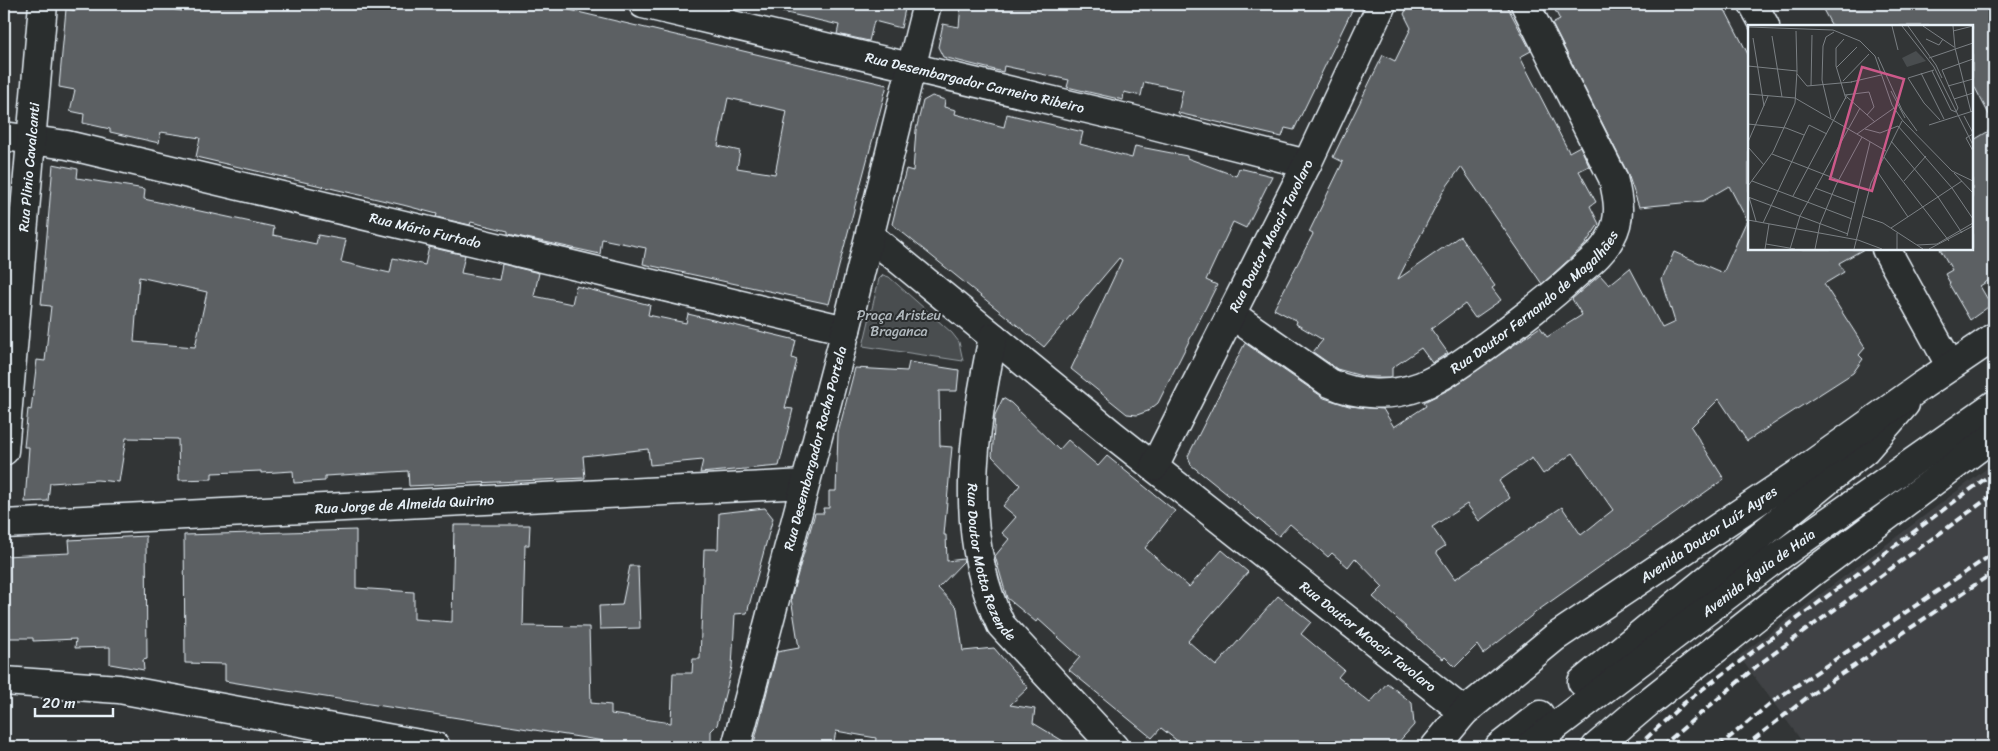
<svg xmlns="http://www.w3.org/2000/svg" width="1998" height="751" font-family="Sriracha,sans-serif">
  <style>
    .built { fill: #3f4244 }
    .green { fill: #494d4f; stroke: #989fa4 }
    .building { fill: #5c6063; stroke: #e8f1f8; fill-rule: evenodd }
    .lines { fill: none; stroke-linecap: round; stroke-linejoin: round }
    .minor-casing { stroke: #e8f1f8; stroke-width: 31 }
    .major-casing { stroke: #e8f1f8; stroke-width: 31 }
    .highway-casing { stroke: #e8f1f8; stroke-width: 31 }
    .minor { stroke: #2a2d2e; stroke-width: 28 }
    .major { stroke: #2a2d2e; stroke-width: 28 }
    .highway { stroke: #2a2d2e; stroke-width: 28 }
    .rail { stroke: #e8f1f8; stroke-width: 4; stroke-dasharray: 8 4; stroke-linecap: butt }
    .labels { text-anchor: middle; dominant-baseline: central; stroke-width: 4; stroke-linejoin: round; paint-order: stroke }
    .street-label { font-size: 14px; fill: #e8f1f8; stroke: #2a2d2e }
    .park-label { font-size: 14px; fill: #b0b8bd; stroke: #2a2d2e }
    .inset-road { fill: none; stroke: #7b8084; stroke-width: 1 }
    .view { fill: #cd598a; fill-opacity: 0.15; stroke: #cd598a; stroke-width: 2.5 }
    .inset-edge { fill: none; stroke: #e8f1f8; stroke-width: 2.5 }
  </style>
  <rect width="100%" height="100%" fill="#323536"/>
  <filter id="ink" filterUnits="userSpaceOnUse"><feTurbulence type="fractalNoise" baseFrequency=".02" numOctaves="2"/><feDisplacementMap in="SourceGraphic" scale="10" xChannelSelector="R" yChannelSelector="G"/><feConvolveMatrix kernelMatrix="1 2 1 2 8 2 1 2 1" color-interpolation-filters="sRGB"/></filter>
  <g filter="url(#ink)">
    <path class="built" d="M 1994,463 L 1994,747 L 1806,747 L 1739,656 Z"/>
    <path class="green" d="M 883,275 L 889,277 L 952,333 L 959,342 L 963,361 L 863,346 L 879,279 Z"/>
    <g class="building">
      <path d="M 77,4 L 144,4 L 182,11 L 183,4 L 544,4 L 887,85 L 829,304 L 643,264 L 646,248 L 602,239 L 600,254 L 508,234 L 508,231 L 471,222 L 470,225 L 436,217 L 437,214 L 403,205 L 196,157 L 200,138 L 161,132 L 159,143 L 110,132 L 110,129 L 83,123 L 84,114 L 70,111 L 75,90 L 59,87 L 66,9 L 76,11 ZM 728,98 L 787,111 L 775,174 L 737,168 L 740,151 L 718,146 Z"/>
      <path d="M 783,4 L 906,4 L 901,28 L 874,21 L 869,41 L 837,34 L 839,25 L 782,12 Z"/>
      <path d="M 961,4 L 1355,4 L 1294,130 L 1285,128 L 1282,137 L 1178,113 L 1183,90 L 1144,82 L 1141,96 L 1124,92 L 1123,100 L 1067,87 L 1069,80 L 1004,66 L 1003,72 L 943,57 L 938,47 L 943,24 L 959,27 Z"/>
      <path d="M 1409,4 L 1506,4 L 1531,51 L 1520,57 L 1569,152 L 1580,146 L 1589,166 L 1579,171 L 1596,202 L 1590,206 L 1599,224 L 1584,246 L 1542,284 L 1461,167 L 1444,190 L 1398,279 L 1460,236 L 1495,286 L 1492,288 L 1501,300 L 1475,318 L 1465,304 L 1431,329 L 1448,353 L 1432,363 L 1421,348 L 1392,368 L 1392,377 L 1365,377 L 1337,369 L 1313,352 L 1323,340 L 1296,324 L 1297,321 L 1274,309 L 1313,234 L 1309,232 L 1343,162 L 1333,157 L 1383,55 L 1395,61 L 1411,28 L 1404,14 Z"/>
      <path d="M 1552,4 L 1722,4 L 1749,56 L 1749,249 L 1864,249 L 1839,263 L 1844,272 L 1824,284 L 1865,348 L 1859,355 L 1863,359 L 1853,373 L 1747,441 L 1719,399 L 1691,427 L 1724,479 L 1540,609 L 1483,654 L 1477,645 L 1455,667 L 1445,657 L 1443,659 L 1431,650 L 1373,597 L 1383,587 L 1355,558 L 1348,567 L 1332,553 L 1328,557 L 1290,524 L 1279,536 L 1191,465 L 1188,456 L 1245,343 L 1324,398 L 1349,406 L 1383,409 L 1394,427 L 1426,406 L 1424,402 L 1450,389 L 1540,327 L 1547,337 L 1582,315 L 1572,299 L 1600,275 L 1609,285 L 1630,268 L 1662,328 L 1675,322 L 1662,280 L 1674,252 L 1723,273 L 1747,220 L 1729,186 L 1703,201 L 1639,207 L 1628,174 L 1552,24 L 1560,20 ZM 1573,453 L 1613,510 L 1581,535 L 1562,507 L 1455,579 L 1436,552 L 1445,546 L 1432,527 L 1467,504 L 1479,521 L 1510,498 L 1499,481 L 1532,458 L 1543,474 Z"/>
      <path d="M 1820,4 L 1994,4 L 1994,124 L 1972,82 L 1972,26 L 1832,26 Z"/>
      <path d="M 932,96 L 945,100 L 944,107 L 956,110 L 955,114 L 1004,127 L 1007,114 L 1083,132 L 1080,144 L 1132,158 L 1135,146 L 1187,156 L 1187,158 L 1236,176 L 1239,168 L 1272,176 L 1246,228 L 1233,222 L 1206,280 L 1217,285 L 1158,403 L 1148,411 L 1137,415 L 1127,414 L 1071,369 L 1122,260 L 1119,258 L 1044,347 L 892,224 L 906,169 L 913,171 L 916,130 L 923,101 Z"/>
      <path d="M 1994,128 L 1994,277 L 1980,286 L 1991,305 L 1970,320 L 1949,284 L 1950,283 L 1945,274 L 1952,270 L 1940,249 L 1972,249 L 1972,141 Z"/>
      <path d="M 53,164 L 78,169 L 77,178 L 145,189 L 144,199 L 274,227 L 273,235 L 316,244 L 318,235 L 346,240 L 341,262 L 390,273 L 393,258 L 425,265 L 429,247 L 465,255 L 461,273 L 499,280 L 502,264 L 539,273 L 534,296 L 572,304 L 576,286 L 650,305 L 648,315 L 686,323 L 688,314 L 796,340 L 792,358 L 797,360 L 785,408 L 793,409 L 779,466 L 700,473 L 703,460 L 650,465 L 648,449 L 583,456 L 585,478 L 409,486 L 408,471 L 325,476 L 325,481 L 294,483 L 293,471 L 261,473 L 261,471 L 212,473 L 212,479 L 179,480 L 178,439 L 126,438 L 119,482 L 97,480 L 50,483 L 48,501 L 25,502 L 29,447 L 24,447 L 28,409 L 31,410 L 37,360 L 45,361 L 51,306 L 41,305 ZM 139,277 L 207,292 L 195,347 L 134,342 Z"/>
      <path d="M 909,362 L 959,370 L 957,391 L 939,391 L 940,446 L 952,447 L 944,535 L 946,535 L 947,561 L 963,559 L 964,561 L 938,588 L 957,608 L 963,651 L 994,648 L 1028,688 L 1010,705 L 1035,709 L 1033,723 L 1073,747 L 875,747 L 876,738 L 836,731 L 833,747 L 753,747 L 777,652 L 799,648 L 791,598 L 815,513 L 824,513 L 823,508 L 829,508 L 829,491 L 836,491 L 838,433 L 855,368 L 907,371 Z"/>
      <path d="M 1003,398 L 1011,403 L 1059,450 L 1068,440 L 1098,466 L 1107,456 L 1175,511 L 1145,548 L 1189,587 L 1222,550 L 1248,572 L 1188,641 L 1216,666 L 1278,596 L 1311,622 L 1301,634 L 1344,670 L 1338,677 L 1370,703 L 1387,683 L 1412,703 L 1414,725 L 1394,747 L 1185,747 L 1161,728 L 1152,738 L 1069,670 L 1080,657 L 1038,619 L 1036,622 L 1007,598 L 995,556 L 1009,539 L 1002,533 L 1016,517 L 1003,506 L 1020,485 L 992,456 L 995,415 Z"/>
      <path d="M 765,508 L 773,518 L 747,613 L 735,614 L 732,667 L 717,725 L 711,731 L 711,747 L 642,747 L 262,687 L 225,681 L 225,664 L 185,663 L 184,535 L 356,530 L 356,588 L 414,592 L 414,619 L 452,622 L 454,525 L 530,525 L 529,545 L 525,545 L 523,626 L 589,627 L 591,703 L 611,705 L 611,714 L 671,723 L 673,673 L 692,673 L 693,659 L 700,659 L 704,549 L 718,549 L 719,513 Z"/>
      <path d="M 146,536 L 147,659 L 143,660 L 144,670 L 110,664 L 110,647 L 75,648 L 76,639 L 33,641 L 33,638 L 4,638 L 4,556 L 70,553 L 69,540 Z"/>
      <path d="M 630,566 L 638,566 L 640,628 L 600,629 L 599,606 L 622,605 Z"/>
    </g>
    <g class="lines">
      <defs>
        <g id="minor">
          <path id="s1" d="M 643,4 L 1130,119 L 1307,164"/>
          <path d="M 1753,4 L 1765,26"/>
          <path id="s2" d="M 4,136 L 67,145 L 846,330"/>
          <path id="s3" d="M 870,236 L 1113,435 L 1464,712"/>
          <path d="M 1886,249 L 1950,365"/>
          <path id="s4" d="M 1231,314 L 1330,383 C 1358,396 1391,397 1421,386 C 1445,376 1466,360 1486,346 C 1517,323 1547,301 1575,275 C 1588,264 1603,253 1611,237 C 1622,218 1618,198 1613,178 L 1525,4"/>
          <path id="s5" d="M 993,337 C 973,433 957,534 1001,625 L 1114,747"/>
          <path id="s6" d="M 4,451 L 43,4"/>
          <path id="s7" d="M 1154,467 L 1307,164 L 1382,4"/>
          <path id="s8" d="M 4,524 L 805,484"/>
          <path d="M 4,681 L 119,689 L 436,747"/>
          <path id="s9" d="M 736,747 L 846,330 L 927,4"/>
        </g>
        <g id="major">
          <path d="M 1582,682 L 1865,450 L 1905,404"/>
          <path d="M 1499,747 L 1540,715"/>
          <path id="s10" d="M 1528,747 L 1768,564 L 1994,405"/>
        </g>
        <g id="highway">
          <path id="s11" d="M 1435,747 L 1464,712 L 1554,638 L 1801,472 L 1923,385 L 1994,337"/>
          <path d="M 1596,747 L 1650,701 L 1810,574 L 1994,436"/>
        </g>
      </defs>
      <use href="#minor" class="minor-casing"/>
      <use href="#major" class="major-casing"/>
      <use href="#highway" class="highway-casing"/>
      <use href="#minor" class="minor"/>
      <use href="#major" class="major"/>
      <use href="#highway" class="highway"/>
      <g class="rail">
        <path d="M 1637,747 L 1684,703 L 1994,472"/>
        <path d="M 1661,747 L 1758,665 L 1994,494"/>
        <path d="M 1718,747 L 1772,702 L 1994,553"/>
        <path d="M 1744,747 L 1809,696 L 1994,572"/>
      </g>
    </g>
  </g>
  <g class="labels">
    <g class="street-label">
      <text stroke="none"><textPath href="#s1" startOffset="341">Rua Desembargador Carneiro Ribeiro</textPath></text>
      <text stroke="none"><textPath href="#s6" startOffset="285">Rua Plinio Cavalcanti</textPath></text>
      <text stroke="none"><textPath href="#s2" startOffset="432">Rua Mário Furtado</textPath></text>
      <text stroke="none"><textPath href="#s7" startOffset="259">Rua Doutor Moacir Tavolaro</textPath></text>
      <text stroke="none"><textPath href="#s4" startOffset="356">Rua Doutor Fernando de Magalhães</textPath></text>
      <text stroke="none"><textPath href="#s9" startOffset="309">Rua Desembargador Rocha Portela</textPath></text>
      <text stroke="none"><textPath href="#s8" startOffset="401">Rua Jorge de Almeida Quirino</textPath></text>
      <text stroke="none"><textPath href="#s11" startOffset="348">Avenida Doutor Luíz Ayres</textPath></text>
      <text stroke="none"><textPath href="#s5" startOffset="230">Rua Doutor Motta Rezende</textPath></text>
      <text stroke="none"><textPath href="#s10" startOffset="289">Avenida Águia de Haia</textPath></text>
      <text stroke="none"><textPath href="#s3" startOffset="639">Rua Doutor Moacir Tavolaro</textPath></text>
    </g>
    <g class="park-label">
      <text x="899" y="315">Praça Aristeu<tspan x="899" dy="16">Braganca</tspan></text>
    </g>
  </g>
  <g transform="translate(1748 25)">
    <rect width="225" height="225" fill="#323536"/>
    <path d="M 168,26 L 178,36 L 159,42 L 154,33 Z" fill="#494d4f"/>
    <path class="inset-road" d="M 144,1 L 150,25M 154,1 L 186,42 L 225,120M 160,1 L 188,40 L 194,53M 175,1 L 206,22M 205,1 L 207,23 L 223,87M 0,2 L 85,5 L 112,16 L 127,31 L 144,80 L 155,96 L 204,146 L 225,156M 205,6 L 225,1M 24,11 L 34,72M 5,13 L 16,81M 96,14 L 88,23 L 88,41 L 98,74M 178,14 L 191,20 L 195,14M 130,32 L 154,85 L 169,106M 181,33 L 225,18M 0,41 L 49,46 L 48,6M 88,43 L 109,22M 186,45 L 160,53 L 176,78 L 192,95M 184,46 L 203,85 L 208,87 L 210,83 L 194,45 L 225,34M 173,48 L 196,94M 49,49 L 59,61 L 104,57M 95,56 L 121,29M 103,57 L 133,50M 63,61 L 64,10M 200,61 L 225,54M 143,66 L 157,93M 0,69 L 47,73 L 138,126M 97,70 L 121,67 L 126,82 L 119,90M 99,72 L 127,97M 206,74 L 225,68M 216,91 L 225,108M 83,93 L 74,55 L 75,21 L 78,12 L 86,7M 0,99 L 38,103 L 56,110M 181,100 L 225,86M 150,101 L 204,163 L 225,194M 117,104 L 132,108 L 150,101M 109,109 L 146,83M 225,109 L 218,113 L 225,126M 143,116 L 190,172 L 214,208M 0,117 L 20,71M 0,122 L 16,140M 24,129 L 111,163M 136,132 L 201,216M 129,146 L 160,192M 206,148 L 225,168M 4,156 L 104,194M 156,156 L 178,131M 0,161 L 25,127 L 47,78 L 49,46M 67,163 L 107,178M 45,171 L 99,70M 0,172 L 100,209M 1,172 L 8,196M 114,191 L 135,198 L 175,224M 0,195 L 110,215 L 134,224M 15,198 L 61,100 L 79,109M 143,203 L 214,156M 149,208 L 149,224M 99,211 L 122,117M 18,219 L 47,224M 169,220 L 189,219 L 225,198M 17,224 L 21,199M 42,224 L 52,191 L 112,83M 67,224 L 72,199 L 88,160 L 114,112M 106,224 L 123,158 L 154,96M 181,224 L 225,201"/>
    <path class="view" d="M 114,42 L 156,54 L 124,166 L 82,154 Z"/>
    <rect width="225" height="225" class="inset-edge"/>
  </g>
  <rect width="1998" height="751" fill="none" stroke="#2a2d2e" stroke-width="20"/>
  <rect x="10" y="10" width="1978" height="731" fill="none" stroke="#e8f1f8" stroke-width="2" filter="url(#ink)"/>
  <path d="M35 708v8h78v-8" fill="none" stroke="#e8f1f8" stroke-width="2.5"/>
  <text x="42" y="708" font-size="15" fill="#e8f1f8" stroke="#2a2d2e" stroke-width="4" paint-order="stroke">20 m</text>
</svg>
